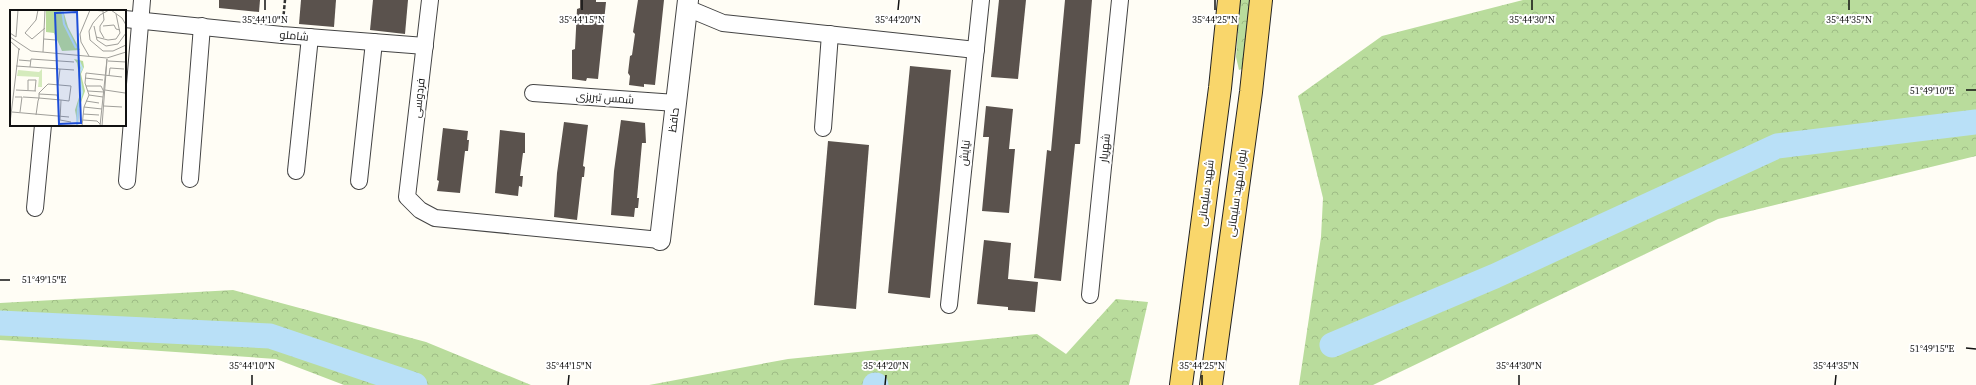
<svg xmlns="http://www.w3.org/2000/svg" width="1976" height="385" font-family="'Source Serif 4',Cairo,serif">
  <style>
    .forest { fill: url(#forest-crowns) }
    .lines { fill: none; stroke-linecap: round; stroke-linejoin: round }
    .river { stroke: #b9e0f7; stroke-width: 25 }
    .building { fill: #5a524d }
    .minor-casing { stroke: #444; stroke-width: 18 }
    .tertiary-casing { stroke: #444; stroke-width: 22 }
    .primary-casing { stroke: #222; stroke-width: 24 }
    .path { stroke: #333; stroke-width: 2.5; stroke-dasharray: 4 2; stroke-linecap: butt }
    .minor { stroke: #fff; stroke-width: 16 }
    .tertiary { stroke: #fff; stroke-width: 20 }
    .primary { stroke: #f9d66b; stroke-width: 22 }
    .ticks { fill: none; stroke: #111; stroke-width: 1.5 }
    .labels { text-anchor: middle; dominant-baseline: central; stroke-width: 4; stroke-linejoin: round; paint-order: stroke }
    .street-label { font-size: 11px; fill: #111; stroke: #fff }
    .inset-river { fill: none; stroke: #b9e0f7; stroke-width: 2 }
    .inset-road { fill: none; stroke: #a09f9a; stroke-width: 1 }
    .view { fill: #1d4ed8; fill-opacity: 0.15; stroke: #1d4ed8; stroke-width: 2 }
    .inset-edge { fill: none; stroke: #111; stroke-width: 2 }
    .ticks-label { font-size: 10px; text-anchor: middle; fill: #111; stroke: #fff; stroke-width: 4; stroke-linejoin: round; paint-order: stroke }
  </style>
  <defs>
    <pattern id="forest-crowns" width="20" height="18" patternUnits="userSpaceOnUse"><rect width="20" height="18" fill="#b9dc9c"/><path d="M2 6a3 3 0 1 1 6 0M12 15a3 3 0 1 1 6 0" fill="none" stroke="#9ebc85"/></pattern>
  </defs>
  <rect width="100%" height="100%" fill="#fffdf5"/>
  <g class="forest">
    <path d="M 1240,0 L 1252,0 L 1245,68 L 1239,70 L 1236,57 Z"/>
    <path d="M 1523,0 L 1976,0 L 1976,156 L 1718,219 L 1373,385 L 1299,385 L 1321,237 L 1323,198 L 1298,96 L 1382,36 Z"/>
    <path d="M 233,290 L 426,342 L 531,385 L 344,385 L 276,359 L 0,340 L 0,303 Z"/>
    <path d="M 1116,299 L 1148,302 L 1129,385 L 649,385 L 788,359 L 1037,334 L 1066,354 Z"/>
  </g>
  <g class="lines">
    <g class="river">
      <path d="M 0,323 L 270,336 L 415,385"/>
      <path d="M 1332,345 L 1495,276 L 1777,146 L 1976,122"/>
      <path d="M 875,385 L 876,385"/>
    </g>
  </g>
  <g class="building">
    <path d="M 219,0 L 260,0 L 259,12 L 219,8 Z"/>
    <path d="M 301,0 L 336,0 L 334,27 L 299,24 Z"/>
    <path d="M 373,0 L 408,0 L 405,34 L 370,30 Z"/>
    <path d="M 580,0 L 596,0 L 596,2 L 606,2 L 598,79 L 587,78 L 586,81 L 572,79 L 572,50 L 575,49 L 577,9 L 580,8 Z"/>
    <path d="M 638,0 L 664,0 L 655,85 L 644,84 L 644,87 L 629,85 L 630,76 L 628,73 L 630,56 L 632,55 L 635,34 L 633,32 Z"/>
    <path d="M 999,0 L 1026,0 L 1018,79 L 991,77 Z"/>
    <path d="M 1065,0 L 1092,0 L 1080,144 L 1075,144 L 1061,281 L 1034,278 L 1047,150 L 1051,151 Z"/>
    <path d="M 910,66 L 951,70 L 930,298 L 888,293 Z"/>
    <path d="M 986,106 L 1013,109 L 1009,149 L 1015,149 L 1009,213 L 982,211 L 989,137 L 983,137 Z"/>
    <path d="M 621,120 L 645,123 L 646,143 L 642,143 L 637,198 L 639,198 L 638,208 L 635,208 L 634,217 L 611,215 L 614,171 Z"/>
    <path d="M 564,122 L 588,125 L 583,166 L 585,167 L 584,177 L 582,177 L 577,220 L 554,217 L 557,173 Z"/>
    <path d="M 443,128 L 468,131 L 467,140 L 469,140 L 468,151 L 465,151 L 460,193 L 437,191 L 439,181 L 437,180 Z"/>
    <path d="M 500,130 L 525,133 L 525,153 L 523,153 L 520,176 L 523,176 L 522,187 L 519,186 L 518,196 L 495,193 Z"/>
    <path d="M 828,141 L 869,145 L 856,309 L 814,305 Z"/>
    <path d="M 984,240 L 1011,243 L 1008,279 L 1038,282 L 1035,312 L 1008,310 L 1008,307 L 977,304 Z"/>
  </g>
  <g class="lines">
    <defs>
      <g id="minor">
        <path d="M 430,0 L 407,197 L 420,210 L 435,218 L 660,240"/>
        <path d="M 687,8 L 723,23 L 976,50"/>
        <path d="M 125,19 L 282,35 L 425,46"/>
        <path d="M 533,93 L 676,103"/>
        <path d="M 823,128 L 830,34"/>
        <path d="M 296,171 L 310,37"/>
        <path d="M 190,179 L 202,26"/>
        <path d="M 127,181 L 142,0"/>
        <path d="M 359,181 L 374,42"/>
        <path d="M 35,208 L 43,125"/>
        <path d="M 1090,295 L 1120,0"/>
        <path d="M 949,305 L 981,0"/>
      </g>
      <path id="tertiary" d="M 660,240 L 688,0"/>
      <g id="primary">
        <path d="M 1181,385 L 1220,88 L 1229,0"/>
        <path d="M 1211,385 L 1251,92 L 1261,0"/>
      </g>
    </defs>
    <use href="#minor" class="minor-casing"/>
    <use href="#tertiary" class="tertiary-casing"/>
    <use href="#primary" class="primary-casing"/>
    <path class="path" d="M 283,21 L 285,0"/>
    <use href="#minor" class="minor"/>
    <use href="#tertiary" class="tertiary"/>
    <use href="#primary" class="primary"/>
  </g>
  <path class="ticks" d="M 265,10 L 265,0M 582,10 L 582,0M 898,10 L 899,0M 1215,10 L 1215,0M 1532,10 L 1532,0M 1849,10 L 1849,0M 1966,90 L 1976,90M 0,280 L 10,280M 1966,348 L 1976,349M 252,385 L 252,375M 568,385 L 569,375M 885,385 L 886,375M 1202,385 L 1202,375M 1519,385 L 1519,375M 1835,385 L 1836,375"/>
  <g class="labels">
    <g class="street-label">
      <text transform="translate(294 36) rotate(5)">شاملو</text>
      <text transform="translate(419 98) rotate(-83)">فردوسی</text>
      <text transform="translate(605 98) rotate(4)">شمس تبریزی</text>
      <text transform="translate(674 120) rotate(-83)">حافظ</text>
      <text transform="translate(1105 148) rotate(-84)">شهریار</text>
      <text transform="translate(965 153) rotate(-84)">نیایش</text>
      <text transform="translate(1206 193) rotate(-83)">شهید سلیمانی</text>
      <text transform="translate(1237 193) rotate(-82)">بلوار شهید سلیمانی</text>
    </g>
  </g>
  <g transform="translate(10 10)">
    <rect width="116" height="116" fill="#fffdf5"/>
    <path d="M 32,59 L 32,77 L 28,77 L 29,67 L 7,66 L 8,60 L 29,62 Z" fill="#d5ebbd"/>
    <path d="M 36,0 L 53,0 L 58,17 L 70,40 L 52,41 L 44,23 L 36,22 ZM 64,49 L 73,51 L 74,57 L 71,64 L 75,81 L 69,98 L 68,116 L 65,100 L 71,81 L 67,53 Z" fill="#b9dc9c"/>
    <path class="inset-river" d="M 52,0 L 54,14 L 66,38M 67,116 L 68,98 L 72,82 L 69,64 L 72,58 L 69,51"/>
    <path class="inset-road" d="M 28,0 L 26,10 L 15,23 L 22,29 L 35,18M 82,0 L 93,1 L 94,10 L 90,16 L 90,21 L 94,28M 99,0 L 90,5 L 83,13 L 79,21 L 80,30 L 93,41 L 103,41 L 116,35M 101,0 L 112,8 L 116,15M 84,16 L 87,30 L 96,36 L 108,34 L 116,23M 93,16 L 104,15 L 106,19 L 110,20M 0,23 L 6,27 L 8,0M 0,27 L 21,41 L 97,48 L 116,42M 86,27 L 98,30 L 106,29 L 110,23 L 106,4M 34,29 L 46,30M 0,31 L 10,40M 33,42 L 35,0M 79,46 L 71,32 L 70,24 L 80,0M 9,50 L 21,51M 98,51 L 116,52M 6,56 L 64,60M 20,57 L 21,49 L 64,52M 99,66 L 100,58 L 114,59M 75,68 L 93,70M 48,75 L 50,59M 76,76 L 91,76 L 94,82 L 78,81M 6,80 L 26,81M 18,80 L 18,70 L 26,70 L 25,81M 95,80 L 115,83M 29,84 L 47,85 L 48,90M 79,85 L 93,87M 5,87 L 12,87 L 10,102M 13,87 L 29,88 L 51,90 L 59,91 L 61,76 L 38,74 L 29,83 L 29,88 L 28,91 L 26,105M 51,90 L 50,110 L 61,112M 76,91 L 89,93M 94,96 L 112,97M 74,97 L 92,99M 2,102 L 59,107M 73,104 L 89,105M 73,110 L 87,111 L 90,114M 0,113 L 9,38M 72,116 L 74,97 L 79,85 L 75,73 L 76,63 L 112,67M 90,116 L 97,49 L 92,116"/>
    <path class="view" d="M 67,2 L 71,113 L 49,114 L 45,3 Z"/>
    <rect width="116" height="116" class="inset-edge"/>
  </g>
  <g class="ticks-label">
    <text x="265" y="23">35°44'10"N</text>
    <text x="582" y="23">35°44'15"N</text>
    <text x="898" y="23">35°44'20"N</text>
    <text x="1215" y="23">35°44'25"N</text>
    <text x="1532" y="23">35°44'30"N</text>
    <text x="1849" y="23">35°44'35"N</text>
    <text x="1932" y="94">51°49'10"E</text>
    <text x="44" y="283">51°49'15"E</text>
    <text x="1932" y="352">51°49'15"E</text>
    <text x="252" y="369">35°44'10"N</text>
    <text x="569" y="369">35°44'15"N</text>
    <text x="886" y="369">35°44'20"N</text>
    <text x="1202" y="369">35°44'25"N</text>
    <text x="1519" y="369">35°44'30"N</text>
    <text x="1836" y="369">35°44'35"N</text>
  </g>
</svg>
